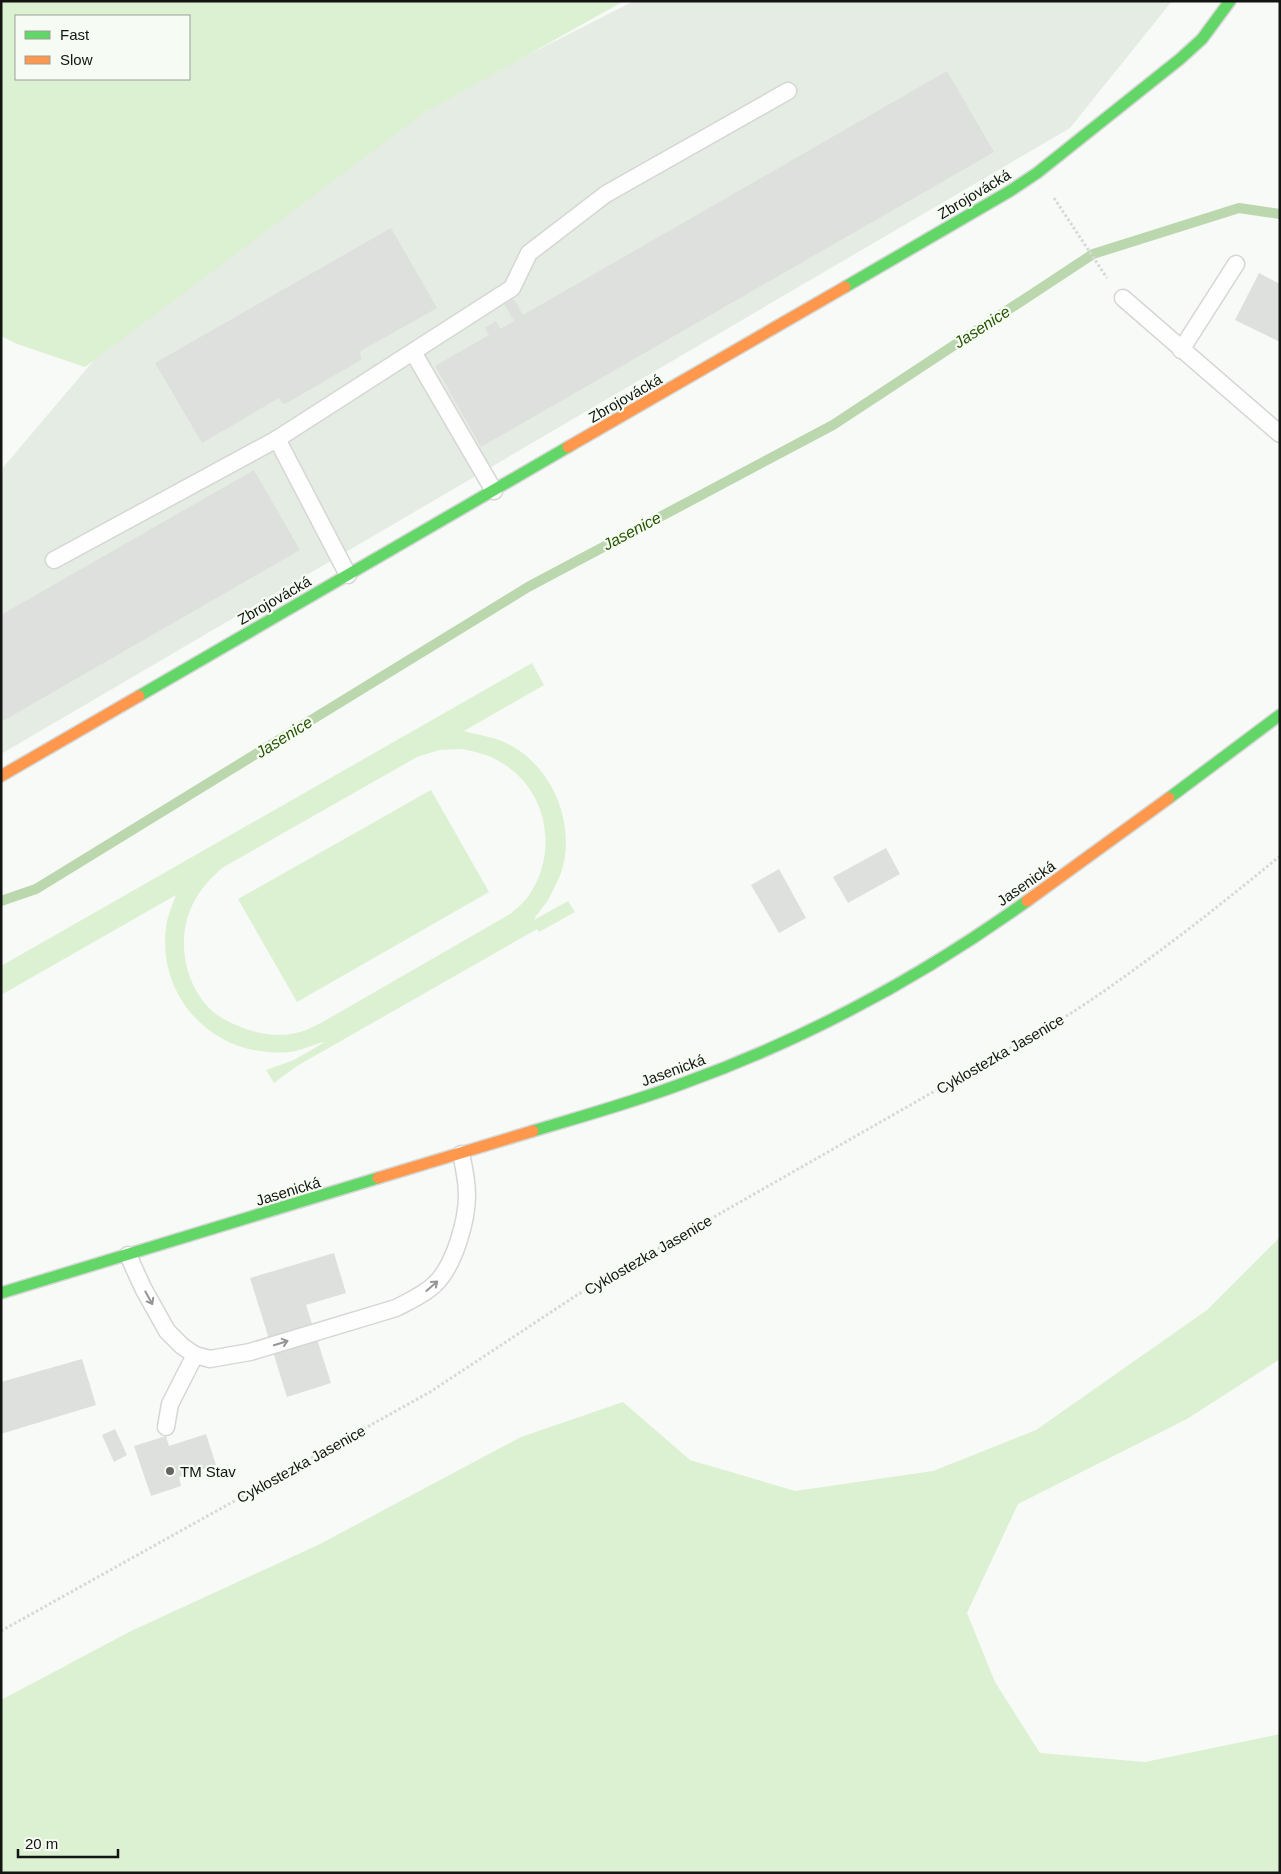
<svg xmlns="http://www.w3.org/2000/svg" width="1281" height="1874" font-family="Arial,sans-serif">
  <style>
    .built { fill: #e5ece3 }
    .green { fill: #dcf1d2; fill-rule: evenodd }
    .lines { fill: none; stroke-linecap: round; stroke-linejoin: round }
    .stream { stroke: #bbd7ad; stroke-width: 10 }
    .building { fill: #dee0de }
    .lane-casing { stroke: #d5d7d4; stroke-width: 19 }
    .fast-casing { stroke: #d5d7d4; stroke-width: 14 }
    .slow-casing { stroke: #d5d7d4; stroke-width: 14 }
    .path { stroke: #d8d8d7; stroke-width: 3; stroke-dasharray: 2.5 2.5; stroke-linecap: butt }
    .lane { stroke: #fefefe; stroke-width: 16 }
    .fast { stroke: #63d668; stroke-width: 11 }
    .slow { stroke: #ff974d; stroke-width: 11 }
    .oneway { stroke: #949594 }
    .poi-dot { fill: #636562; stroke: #f6fcf4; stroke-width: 2 }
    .labels { text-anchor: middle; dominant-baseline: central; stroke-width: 4.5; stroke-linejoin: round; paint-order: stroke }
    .street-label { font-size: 15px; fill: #131512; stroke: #f6fcf4 }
    .poi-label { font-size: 15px; fill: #131512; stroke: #f6fcf4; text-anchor: start }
    .water-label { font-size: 16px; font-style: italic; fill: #265400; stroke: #f6fcf4 }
  </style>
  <rect width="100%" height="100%" fill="#f7faf6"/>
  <path class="built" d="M 634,1 L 1172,1 L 1070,128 L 1,754 L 1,470 L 220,211 Z"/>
  <g class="green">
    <path d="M 1,1 L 624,1 L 424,113 L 85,367 L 17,344 L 1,336 ZM 16,16 L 189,16 L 189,79 L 16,79 Z"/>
    <path d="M 532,663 L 544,685 L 464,731 C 479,735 494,737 508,744 C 553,766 577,826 561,873 C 558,881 553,890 549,898 C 545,906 538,912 534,920 L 568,901 L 575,912 L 539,932 L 537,929 L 297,1066 L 274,1083 L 266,1070 L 294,1060 L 325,1042 C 316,1043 308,1048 299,1050 C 290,1053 278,1053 269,1052 C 205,1048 158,992 166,928 C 167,917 172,906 176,895 L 1,995 L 1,966 ZM 462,749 C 477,752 490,755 502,763 C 549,791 559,855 527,898 C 522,904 516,909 510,914 L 321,1023 C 314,1026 307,1030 300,1032 C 279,1038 256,1034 236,1025 C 227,1021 215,1015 208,1007 C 182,979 176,933 195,900 C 202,887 211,878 222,868 L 417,757 L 439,750 Z"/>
    <path d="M 431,790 L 489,892 L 297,1002 L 238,899 Z"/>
    <path d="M 1280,1237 L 1280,1359 L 1187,1419 L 1018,1504 L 967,1613 L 995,1682 L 1040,1753 L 1145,1762 L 1280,1734 L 1280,1873 L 1,1873 L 1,1700 L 131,1631 L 320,1544 L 521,1437 L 623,1402 L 690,1460 L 795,1491 L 933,1471 L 1036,1430 L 1207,1310 Z"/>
  </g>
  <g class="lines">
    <path class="stream" d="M 1,901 L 36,889 L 528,587 L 833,425 L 1093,254 L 1239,208 L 1280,214"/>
  </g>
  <g class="building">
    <path d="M 947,71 L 994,152 L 481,447 L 435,366 L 489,335 L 485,328 L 496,321 L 500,329 L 514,321 L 504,304 L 514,299 L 523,315 Z"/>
    <path d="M 391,228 L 437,308 L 359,352 L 361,355 L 361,360 L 285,404 L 282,403 L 279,398 L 202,443 L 155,363 Z"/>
    <path d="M 1259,273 L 1280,284 L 1280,342 L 1235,320 Z"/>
    <path d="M 254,470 L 300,550 L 1,722 L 1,615 Z"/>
    <path d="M 886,848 L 900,874 L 848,903 L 833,877 Z"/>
    <path d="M 779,869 L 806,918 L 779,933 L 751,885 Z"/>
    <path d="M 334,1253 L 346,1293 L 306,1305 L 331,1383 L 287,1397 L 250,1278 Z"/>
    <path d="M 82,1359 L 96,1405 L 1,1434 L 1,1382 Z"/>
    <path d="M 115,1429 L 127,1455 L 114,1462 L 102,1435 Z"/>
    <path d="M 206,1434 L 216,1465 L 179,1477 L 181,1486 L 151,1496 L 134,1446 L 166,1436 L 169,1446 Z"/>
  </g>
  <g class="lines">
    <defs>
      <g id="lane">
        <path d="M 1123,298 L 1280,434"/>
        <path d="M 1181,350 L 1236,264"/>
        <path d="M 413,352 L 494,491"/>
        <path d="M 277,439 L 512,288 L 529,253 L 606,194 L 788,91"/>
        <path d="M 54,560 L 277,439 L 348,575"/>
        <path d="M 128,1255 L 143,1288 L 167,1331 L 182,1346 L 195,1355 L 210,1359 L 250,1352 L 396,1308 C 409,1301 424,1295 435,1284 C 454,1266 467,1221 467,1195 C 467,1181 464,1167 461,1154"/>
        <path d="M 166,1427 L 170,1404 L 195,1355"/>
      </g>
      <g id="fast">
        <path d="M 845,287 L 1010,191 L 1037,173 L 1180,59 L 1202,39 L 1230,1"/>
        <path d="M 139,696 L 568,447"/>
        <path d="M 1169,798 L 1280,715"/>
        <path d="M 533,1131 C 583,1116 634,1102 684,1083 C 806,1039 921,977 1027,901"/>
        <path d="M 1,1293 L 378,1178"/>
      </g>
      <g id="slow">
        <path d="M 568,447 L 845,287"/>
        <path d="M 1,776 L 139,696"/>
        <path d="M 1027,901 L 1169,798"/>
        <path d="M 378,1178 L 533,1131"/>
      </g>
    </defs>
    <use href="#lane" class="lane-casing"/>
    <use href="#fast" class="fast-casing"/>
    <use href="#slow" class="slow-casing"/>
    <g class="path">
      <path d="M 1054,198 L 1107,278"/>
      <path d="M 1,1631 L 430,1392 L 577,1295 L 1070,1014 C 1143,966 1212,912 1280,856"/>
    </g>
    <use href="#lane" class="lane"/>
    <use href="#fast" class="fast"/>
    <use href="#slow" class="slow"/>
  </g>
  <defs><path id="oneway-shaft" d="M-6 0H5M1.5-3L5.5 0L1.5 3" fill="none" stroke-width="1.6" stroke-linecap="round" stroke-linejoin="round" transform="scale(1.25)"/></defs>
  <g class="oneway">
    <use href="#oneway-shaft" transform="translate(432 1286) rotate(-41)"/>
    <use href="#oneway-shaft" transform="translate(149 1298) rotate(61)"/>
    <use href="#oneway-shaft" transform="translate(281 1343) rotate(-17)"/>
  </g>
  <circle class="poi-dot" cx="170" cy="1471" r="5"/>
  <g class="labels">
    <g class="street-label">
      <text transform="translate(974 194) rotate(-31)">Zbrojovácká</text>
      <text transform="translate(625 398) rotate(-30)">Zbrojovácká</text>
      <text transform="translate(274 600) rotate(-30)">Zbrojovácká</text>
      <text transform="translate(1026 883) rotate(-35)">Jasenická</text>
      <text transform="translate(1000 1054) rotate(-30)">Cyklostezka Jasenice</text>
      <text transform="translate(673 1070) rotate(-20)">Jasenická</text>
      <text transform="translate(288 1191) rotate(-17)">Jasenická</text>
      <text transform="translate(648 1255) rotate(-30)">Cyklostezka Jasenice</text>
      <text transform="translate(301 1464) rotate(-29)">Cyklostezka Jasenice</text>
    </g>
    <g class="poi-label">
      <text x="180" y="1471">TM Stav</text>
    </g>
    <g class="water-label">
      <text transform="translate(982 327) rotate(-33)">Jasenice</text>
      <text transform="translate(632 531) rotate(-28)">Jasenice</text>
      <text transform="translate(284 737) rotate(-32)">Jasenice</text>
    </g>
  </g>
  <rect width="1281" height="1874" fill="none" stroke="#131512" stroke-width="5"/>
  <rect x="15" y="15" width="175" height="65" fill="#f6fcf4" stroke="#9ba09a"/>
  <rect x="25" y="31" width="25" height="8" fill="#63d668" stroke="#9ba09a"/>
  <text x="60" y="40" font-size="15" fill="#131512">Fast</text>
  <rect x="25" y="56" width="25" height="8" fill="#ff974d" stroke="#9ba09a"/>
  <text x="60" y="65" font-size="15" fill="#131512">Slow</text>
  <path d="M18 1849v8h100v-8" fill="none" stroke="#131512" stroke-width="2.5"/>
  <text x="25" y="1849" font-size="15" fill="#131512" stroke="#f6fcf4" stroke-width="4" paint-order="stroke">20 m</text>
</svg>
